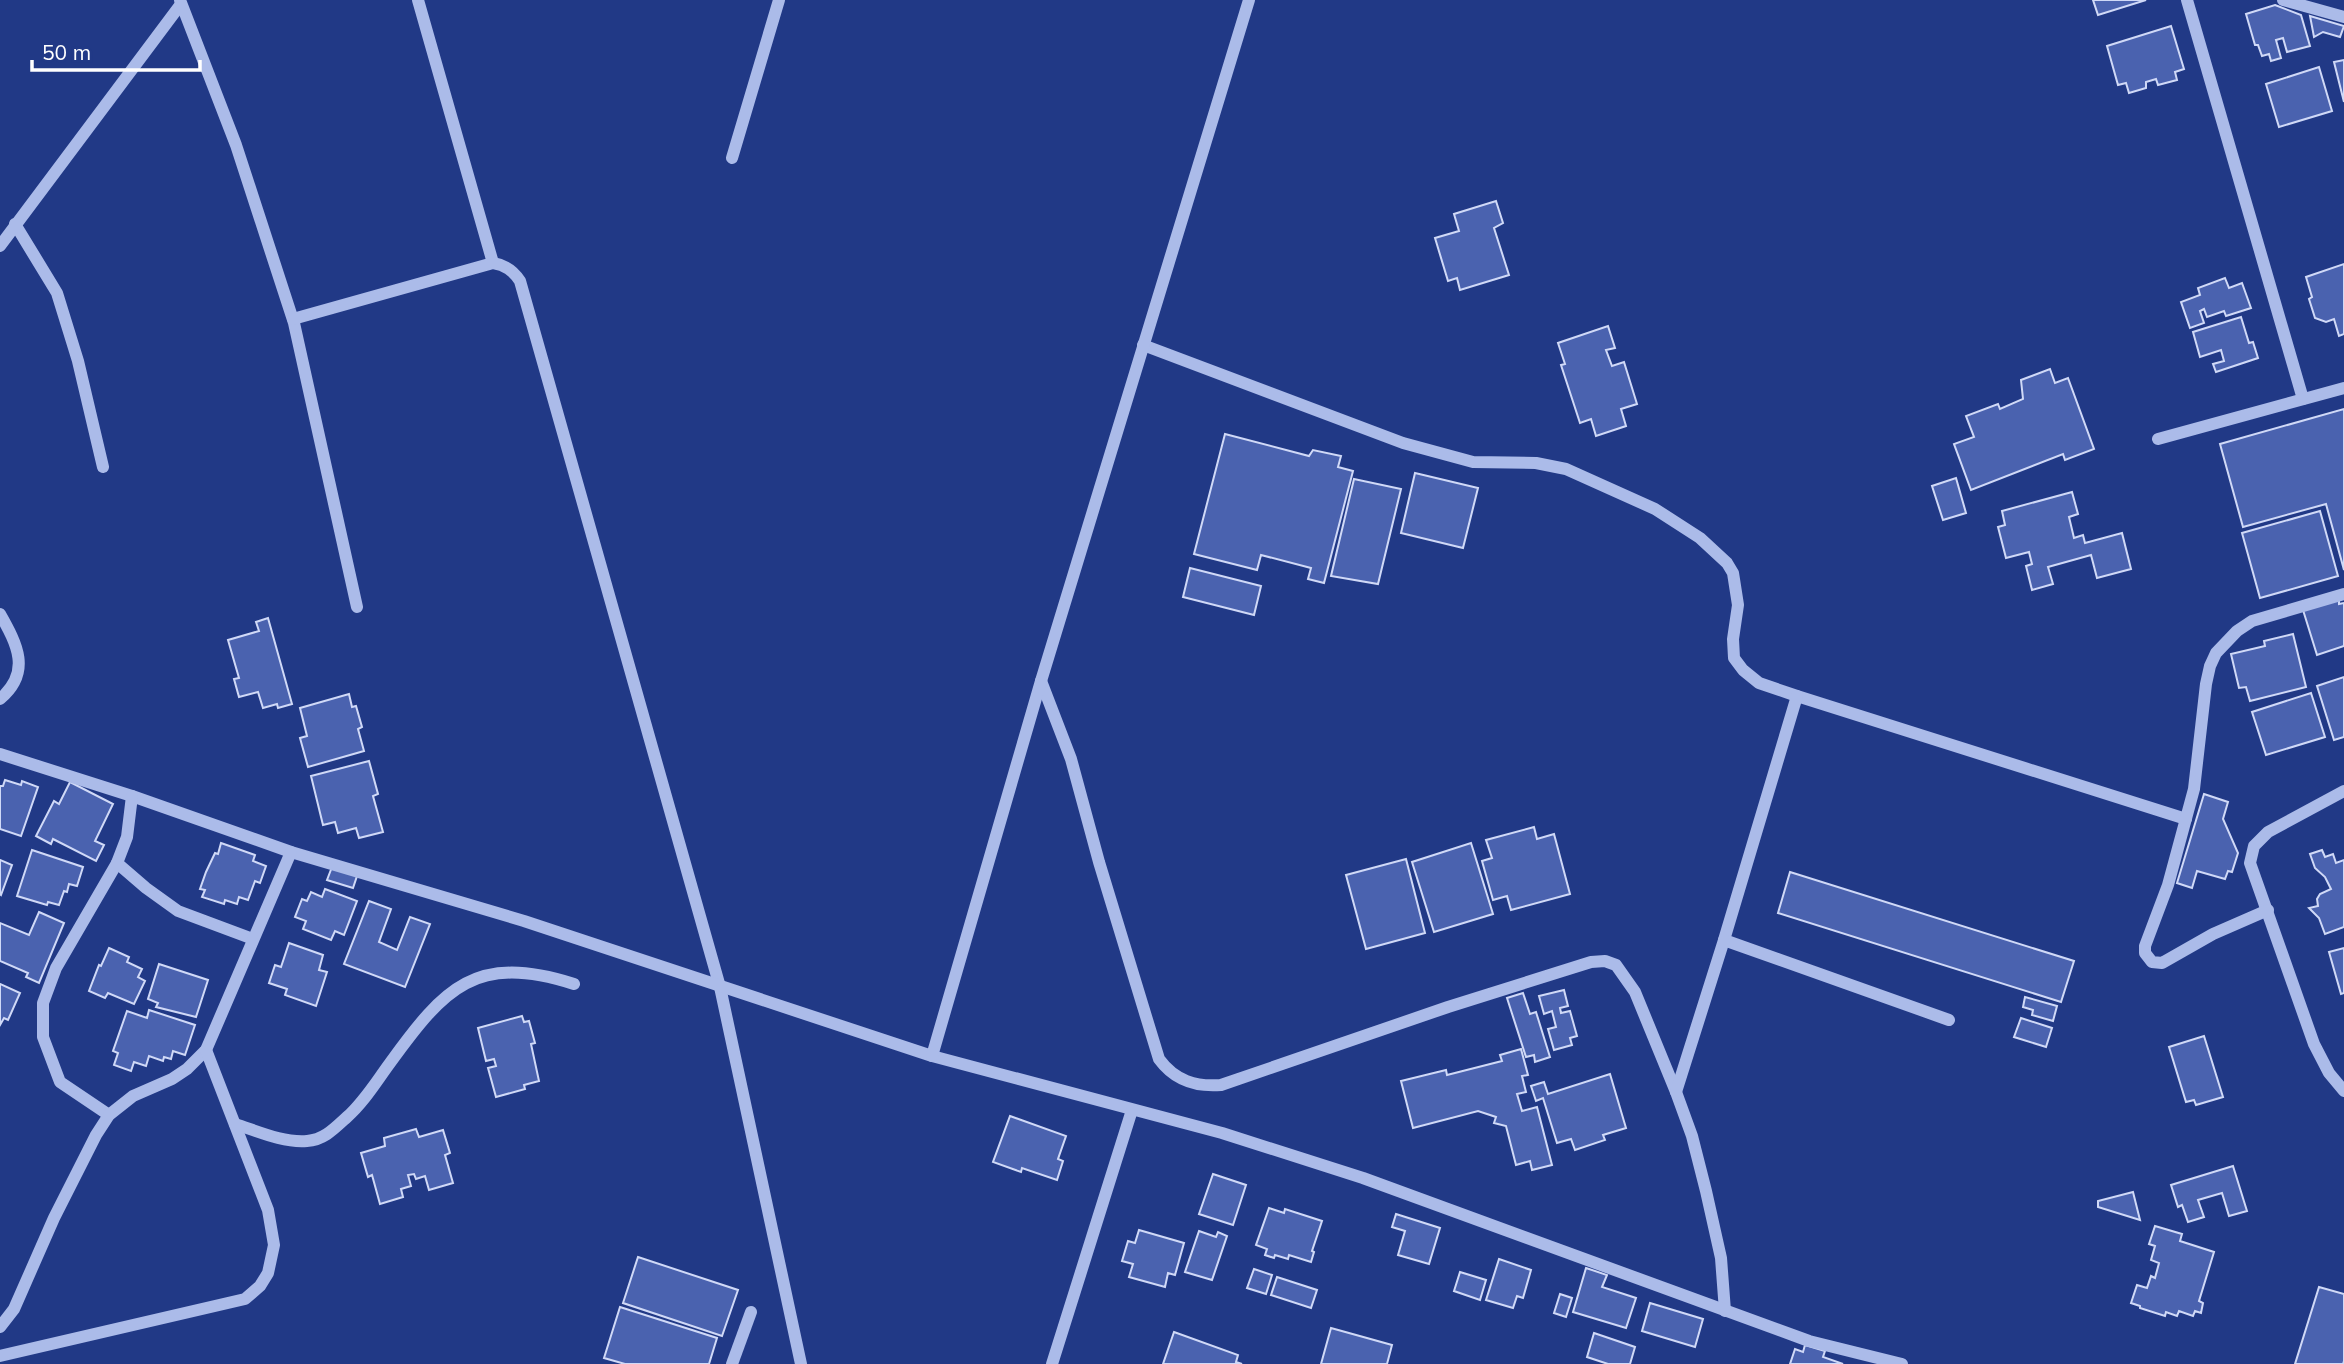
<svg xmlns="http://www.w3.org/2000/svg" width="2344" height="1364" font-family="Mulish,sans-serif">
  <style>
    .building { fill: #4a62af; stroke: #d0d9f7; stroke-width: 2 }
    .lines { fill: none; stroke-linecap: round; stroke-linejoin: round }
    .minor { stroke: #abbbe9; stroke-width: 12 }
  </style>
  <rect width="100%" height="100%" fill="#213986"/>
  <g class="building">
    <path d="M 2093,0 L 2146,0 L 2098,15 Z"/>
    <path d="M 2275,5 L 2301,15 L 2310,46 L 2287,52 L 2283,38 L 2276,40 L 2281,58 L 2271,61 L 2269,54 L 2262,56 L 2258,45 L 2255,45 L 2246,14 Z"/>
    <path d="M 2310,16 L 2344,26 L 2340,37 L 2323,32 L 2314,37 Z"/>
    <path d="M 2171,26 L 2184,69 L 2175,72 L 2177,80 L 2158,85 L 2156,79 L 2146,82 L 2146,88 L 2129,93 L 2126,83 L 2118,85 L 2107,46 Z"/>
    <path d="M 2344,60 L 2344,102 L 2334,62 Z"/>
    <path d="M 2319,67 L 2332,111 L 2279,127 L 2266,84 Z"/>
    <path d="M 1496,201 L 1503,223 L 1494,228 L 1509,275 L 1460,290 L 1457,278 L 1448,281 L 1435,238 L 1459,231 L 1454,214 Z"/>
    <path d="M 2344,264 L 2344,334 L 2339,336 L 2334,319 L 2326,322 L 2315,318 L 2309,299 L 2312,297 L 2306,277 Z"/>
    <path d="M 2225,278 L 2229,288 L 2242,283 L 2251,308 L 2226,316 L 2224,311 L 2207,317 L 2204,309 L 2200,311 L 2204,323 L 2190,328 L 2181,302 L 2200,295 L 2198,288 Z"/>
    <path d="M 2241,317 L 2249,343 L 2253,342 L 2258,358 L 2216,372 L 2213,364 L 2224,361 L 2221,350 L 2200,357 L 2193,332 Z"/>
    <path d="M 1608,326 L 1615,348 L 1606,350 L 1612,366 L 1624,362 L 1637,404 L 1621,409 L 1626,426 L 1596,436 L 1591,419 L 1580,423 L 1561,365 L 1565,364 L 1558,343 Z"/>
    <path d="M 2050,369 L 2055,383 L 2068,378 L 2094,449 L 2065,460 L 2063,454 L 1971,490 L 1954,444 L 1974,437 L 1966,416 L 1998,404 L 2000,409 L 2023,399 L 2021,380 Z"/>
    <path d="M 2344,409 L 2344,570 L 2326,504 L 2243,527 L 2220,444 Z"/>
    <path d="M 1225,434 L 1309,456 L 1313,450 L 1341,456 L 1338,467 L 1353,471 L 1324,583 L 1308,579 L 1311,568 L 1261,555 L 1257,570 L 1194,554 Z"/>
    <path d="M 1415,473 L 1478,488 L 1463,548 L 1401,533 Z"/>
    <path d="M 1956,478 L 1966,513 L 1943,520 L 1932,486 Z"/>
    <path d="M 1354,479 L 1401,489 L 1378,584 L 1331,576 Z"/>
    <path d="M 2072,492 L 2078,514 L 2069,517 L 2074,538 L 2083,535 L 2085,543 L 2122,533 L 2131,569 L 2097,578 L 2091,555 L 2048,567 L 2053,584 L 2032,590 L 2026,566 L 2032,564 L 2029,552 L 2006,558 L 1998,527 L 2005,525 L 2002,511 Z"/>
    <path d="M 2320,511 L 2338,576 L 2260,598 L 2242,533 Z"/>
    <path d="M 1190,568 L 1261,586 L 1254,615 L 1183,597 Z"/>
    <path d="M 2339,599 L 2339,604 L 2344,603 L 2344,646 L 2317,655 L 2303,610 Z"/>
    <path d="M 268,618 L 292,704 L 278,708 L 277,704 L 263,708 L 258,692 L 239,697 L 234,679 L 239,678 L 228,640 L 259,631 L 256,622 Z"/>
    <path d="M 2293,634 L 2306,687 L 2250,701 L 2246,687 L 2239,688 L 2231,654 L 2265,646 L 2264,641 Z"/>
    <path d="M 2344,677 L 2344,737 L 2334,740 L 2317,686 Z"/>
    <path d="M 2311,693 L 2325,737 L 2266,755 L 2252,712 Z"/>
    <path d="M 349,694 L 352,707 L 356,706 L 362,727 L 358,729 L 364,751 L 308,767 L 300,738 L 307,736 L 300,708 Z"/>
    <path d="M 369,761 L 378,794 L 373,796 L 383,832 L 359,838 L 356,828 L 338,833 L 335,822 L 323,825 L 311,776 Z"/>
    <path d="M 5,780 L 21,785 L 22,781 L 38,787 L 21,836 L 0,829 L 0,786 L 3,786 Z"/>
    <path d="M 70,782 L 113,804 L 95,841 L 104,845 L 96,861 L 53,839 L 51,844 L 36,836 L 54,801 L 59,804 Z"/>
    <path d="M 2204,794 L 2228,802 L 2223,819 L 2238,853 L 2232,872 L 2228,871 L 2225,879 L 2197,871 L 2192,888 L 2177,883 Z"/>
    <path d="M 1534,827 L 1537,839 L 1554,834 L 1570,894 L 1511,910 L 1507,896 L 1493,900 L 1482,861 L 1492,858 L 1486,840 Z"/>
    <path d="M 221,843 L 255,855 L 253,861 L 266,866 L 260,883 L 255,881 L 248,900 L 239,897 L 237,904 L 225,900 L 224,904 L 202,897 L 205,890 L 200,889 L 206,872 L 215,853 L 218,854 Z"/>
    <path d="M 1471,843 L 1493,914 L 1434,932 L 1412,862 Z"/>
    <path d="M 32,850 L 83,867 L 77,886 L 69,884 L 67,892 L 64,891 L 59,905 L 48,902 L 47,905 L 17,896 Z"/>
    <path d="M 2322,850 L 2325,857 L 2333,854 L 2336,863 L 2344,860 L 2344,927 L 2325,934 L 2319,918 L 2309,908 L 2318,906 L 2317,899 L 2320,894 L 2331,889 L 2325,877 L 2315,868 L 2310,854 Z"/>
    <path d="M 1406,859 L 1425,933 L 1366,949 L 1346,875 Z"/>
    <path d="M 0,860 L 12,865 L 1,895 L 0,894 Z"/>
    <path d="M 332,867 L 357,876 L 353,888 L 327,880 Z"/>
    <path d="M 1790,872 L 2074,961 L 2061,1002 L 1778,913 Z"/>
    <path d="M 325,889 L 357,901 L 344,935 L 335,931 L 331,940 L 303,929 L 306,921 L 295,917 L 302,899 L 307,901 L 311,892 L 322,897 Z"/>
    <path d="M 369,901 L 391,909 L 379,942 L 397,950 L 410,917 L 430,924 L 405,987 L 344,964 Z"/>
    <path d="M 39,912 L 64,923 L 39,983 L 26,977 L 28,973 L 0,961 L 0,923 L 29,935 Z"/>
    <path d="M 289,943 L 323,955 L 319,970 L 327,972 L 316,1006 L 285,995 L 287,989 L 269,983 L 275,965 L 281,967 Z"/>
    <path d="M 109,948 L 129,957 L 127,962 L 142,969 L 138,977 L 145,981 L 134,1004 L 108,993 L 105,998 L 89,991 L 99,965 L 101,966 Z"/>
    <path d="M 2344,948 L 2344,993 L 2341,994 L 2329,952 Z"/>
    <path d="M 159,964 L 208,980 L 196,1017 L 156,1007 L 158,1003 L 148,999 Z"/>
    <path d="M 0,984 L 20,993 L 8,1020 L 4,1018 L 0,1025 Z"/>
    <path d="M 1564,990 L 1568,1006 L 1560,1008 L 1561,1013 L 1570,1011 L 1577,1036 L 1570,1038 L 1572,1045 L 1554,1050 L 1548,1029 L 1556,1027 L 1552,1011 L 1544,1014 L 1539,996 Z"/>
    <path d="M 1523,993 L 1530,1014 L 1536,1012 L 1550,1057 L 1535,1062 L 1534,1055 L 1526,1057 L 1507,998 Z"/>
    <path d="M 2025,997 L 2057,1006 L 2053,1021 L 2032,1015 L 2033,1010 L 2023,1007 Z"/>
    <path d="M 149,1010 L 195,1025 L 185,1055 L 173,1051 L 171,1059 L 164,1057 L 163,1061 L 149,1056 L 146,1066 L 134,1062 L 131,1071 L 114,1065 L 118,1053 L 113,1051 L 127,1011 L 147,1018 Z"/>
    <path d="M 522,1016 L 524,1022 L 529,1021 L 535,1043 L 531,1044 L 539,1081 L 524,1085 L 525,1089 L 496,1097 L 488,1068 L 496,1066 L 494,1059 L 486,1061 L 478,1028 Z"/>
    <path d="M 2021,1018 L 2052,1028 L 2046,1047 L 2014,1037 Z"/>
    <path d="M 2204,1036 L 2223,1097 L 2196,1105 L 2194,1100 L 2186,1102 L 2169,1047 Z"/>
    <path d="M 1521,1049 L 1528,1075 L 1522,1076 L 1526,1092 L 1517,1094 L 1522,1111 L 1537,1107 L 1552,1165 L 1532,1170 L 1530,1161 L 1516,1165 L 1506,1126 L 1494,1123 L 1496,1117 L 1478,1111 L 1413,1128 L 1401,1081 L 1446,1070 L 1447,1075 L 1502,1061 L 1500,1055 Z"/>
    <path d="M 1610,1074 L 1626,1128 L 1603,1135 L 1605,1140 L 1575,1150 L 1571,1139 L 1557,1143 L 1543,1098 L 1536,1101 L 1531,1086 L 1544,1082 L 1548,1094 Z"/>
    <path d="M 1010,1116 L 1066,1136 L 1058,1159 L 1063,1161 L 1057,1180 L 1022,1168 L 1021,1172 L 993,1162 Z"/>
    <path d="M 416,1129 L 419,1137 L 443,1130 L 450,1153 L 445,1155 L 453,1183 L 429,1190 L 425,1176 L 416,1179 L 414,1174 L 408,1175 L 411,1186 L 401,1189 L 403,1197 L 380,1204 L 372,1175 L 368,1177 L 361,1153 L 385,1146 L 384,1138 Z"/>
    <path d="M 2233,1166 L 2247,1211 L 2229,1216 L 2222,1193 L 2198,1200 L 2204,1217 L 2188,1222 L 2182,1205 L 2178,1207 L 2171,1185 Z"/>
    <path d="M 1213,1174 L 1246,1185 L 1233,1225 L 1199,1214 Z"/>
    <path d="M 2133,1192 L 2140,1220 L 2098,1207 L 2098,1201 Z"/>
    <path d="M 1269,1208 L 1284,1213 L 1285,1209 L 1322,1221 L 1312,1251 L 1314,1252 L 1311,1262 L 1289,1255 L 1288,1259 L 1275,1255 L 1274,1258 L 1265,1255 L 1267,1249 L 1256,1245 Z"/>
    <path d="M 1396,1214 L 1440,1228 L 1429,1264 L 1398,1255 L 1405,1231 L 1392,1227 Z"/>
    <path d="M 2155,1226 L 2182,1234 L 2180,1241 L 2214,1252 L 2199,1301 L 2203,1303 L 2201,1313 L 2195,1311 L 2193,1316 L 2179,1311 L 2177,1316 L 2166,1312 L 2165,1316 L 2140,1308 L 2140,1306 L 2131,1303 L 2137,1285 L 2147,1288 L 2151,1276 L 2155,1278 L 2159,1263 L 2151,1260 L 2155,1246 L 2149,1244 Z"/>
    <path d="M 1139,1230 L 1184,1243 L 1175,1275 L 1168,1273 L 1165,1287 L 1129,1277 L 1133,1264 L 1122,1261 L 1128,1241 L 1135,1243 Z"/>
    <path d="M 1199,1231 L 1216,1237 L 1218,1232 L 1227,1236 L 1212,1280 L 1185,1272 Z"/>
    <path d="M 638,1257 L 738,1290 L 722,1336 L 623,1303 Z"/>
    <path d="M 1499,1259 L 1531,1270 L 1523,1298 L 1517,1296 L 1513,1308 L 1486,1300 Z"/>
    <path d="M 1586,1268 L 1607,1275 L 1602,1287 L 1636,1298 L 1626,1328 L 1573,1312 Z"/>
    <path d="M 1254,1269 L 1272,1275 L 1266,1294 L 1247,1288 Z"/>
    <path d="M 1460,1272 L 1486,1280 L 1480,1300 L 1454,1291 Z"/>
    <path d="M 1277,1277 L 1317,1290 L 1311,1308 L 1271,1295 Z"/>
    <path d="M 2319,1287 L 2344,1294 L 2344,1361 L 2343,1364 L 2295,1364 Z"/>
    <path d="M 1560,1294 L 1572,1298 L 1566,1317 L 1554,1313 Z"/>
    <path d="M 1650,1303 L 1703,1319 L 1695,1347 L 1642,1331 Z"/>
    <path d="M 620,1307 L 717,1338 L 709,1364 L 625,1364 L 604,1358 Z"/>
    <path d="M 1331,1328 L 1392,1345 L 1387,1364 L 1321,1364 Z"/>
    <path d="M 1174,1332 L 1238,1355 L 1236,1362 L 1242,1364 L 1163,1364 Z"/>
    <path d="M 1594,1333 L 1635,1347 L 1630,1364 L 1608,1364 L 1587,1357 Z"/>
    <path d="M 1805,1345 L 1825,1351 L 1823,1357 L 1843,1364 L 1790,1364 L 1795,1349 L 1803,1352 Z"/>
  </g>
  <g class="lines">
    <g class="minor">
      <path d="M 180,0 L 236,145 L 294,323 L 357,607"/>
      <path d="M 418,0 L 493,263"/>
      <path d="M 2187,0 L 2303,399"/>
      <path d="M 2283,0 L 2344,17"/>
      <path d="M 732,158 L 779,0"/>
      <path d="M 15,224 L 57,293 L 78,361 L 103,467"/>
      <path d="M 0,246 L 181,4"/>
      <path d="M 293,319 L 493,263 C 505,265 513,270 520,281 L 720,987 L 801,1364"/>
      <path d="M 1143,345 L 1403,443 L 1473,462 L 1536,463 L 1566,469 L 1655,509 L 1700,538 L 1727,563 L 1733,573 L 1738,605 L 1733,639 L 1734,658 L 1743,670 L 1759,683 L 1797,696 L 2186,819"/>
      <path d="M 2158,439 L 2344,388"/>
      <path d="M 0,614 C 17,644 32,672 0,699"/>
      <path d="M 1041,681 L 1071,759 L 1099,862 L 1159,1059 C 1175,1081 1196,1087 1221,1085 L 1448,1007 L 1591,962 L 1605,961 L 1616,965 L 1635,992 L 1676,1092 L 1692,1136 L 1706,1191 L 1721,1258 L 1725,1311"/>
      <path d="M 1797,696 L 1724,940 L 1949,1020"/>
      <path d="M 0,754 L 132,796 L 291,852 L 524,921 L 932,1056 L 1222,1133 L 1363,1178 L 1809,1341 L 1902,1364"/>
      <path d="M 2344,791 L 2268,832 L 2254,846 L 2250,863 L 2314,1044 L 2329,1073 L 2344,1091"/>
      <path d="M 117,863 L 146,888 L 178,911 L 253,939"/>
      <path d="M 2268,910 L 2213,934 L 2162,963 L 2152,962 L 2145,953 L 2145,946 L 2168,885 L 2194,789 L 2206,684 L 2210,666 L 2216,653 L 2237,631 L 2252,621 L 2344,594"/>
      <path d="M 932,1056 L 1041,681 L 1249,0"/>
      <path d="M 1676,1092 L 1724,940"/>
      <path d="M 109,1115 L 60,1082 L 43,1037 L 43,1003 L 56,968 L 117,863 L 127,837 L 132,796"/>
      <path d="M 235,1124 C 257,1131 283,1143 307,1141 C 324,1140 335,1128 347,1117 C 364,1102 376,1082 390,1063 C 445,987 476,953 574,984"/>
      <path d="M 0,1327 L 14,1309 L 54,1218 L 96,1135 L 109,1115 L 133,1096 L 172,1079 L 187,1069 L 206,1050 L 291,852"/>
      <path d="M 0,1356 L 245,1299 L 260,1286 L 268,1273 L 274,1245 L 268,1210 L 206,1050"/>
      <path d="M 732,1364 L 751,1312"/>
      <path d="M 1052,1364 L 1132,1110"/>
    </g>
  </g>
  <path d="M32 60v10h168v-10" fill="none" stroke="#ffffff" stroke-width="3.5"/>
  <text x="42" y="60" font-size="21" fill="#ffffff" stroke="#213986" stroke-width="5" paint-order="stroke">50 m</text>
</svg>
